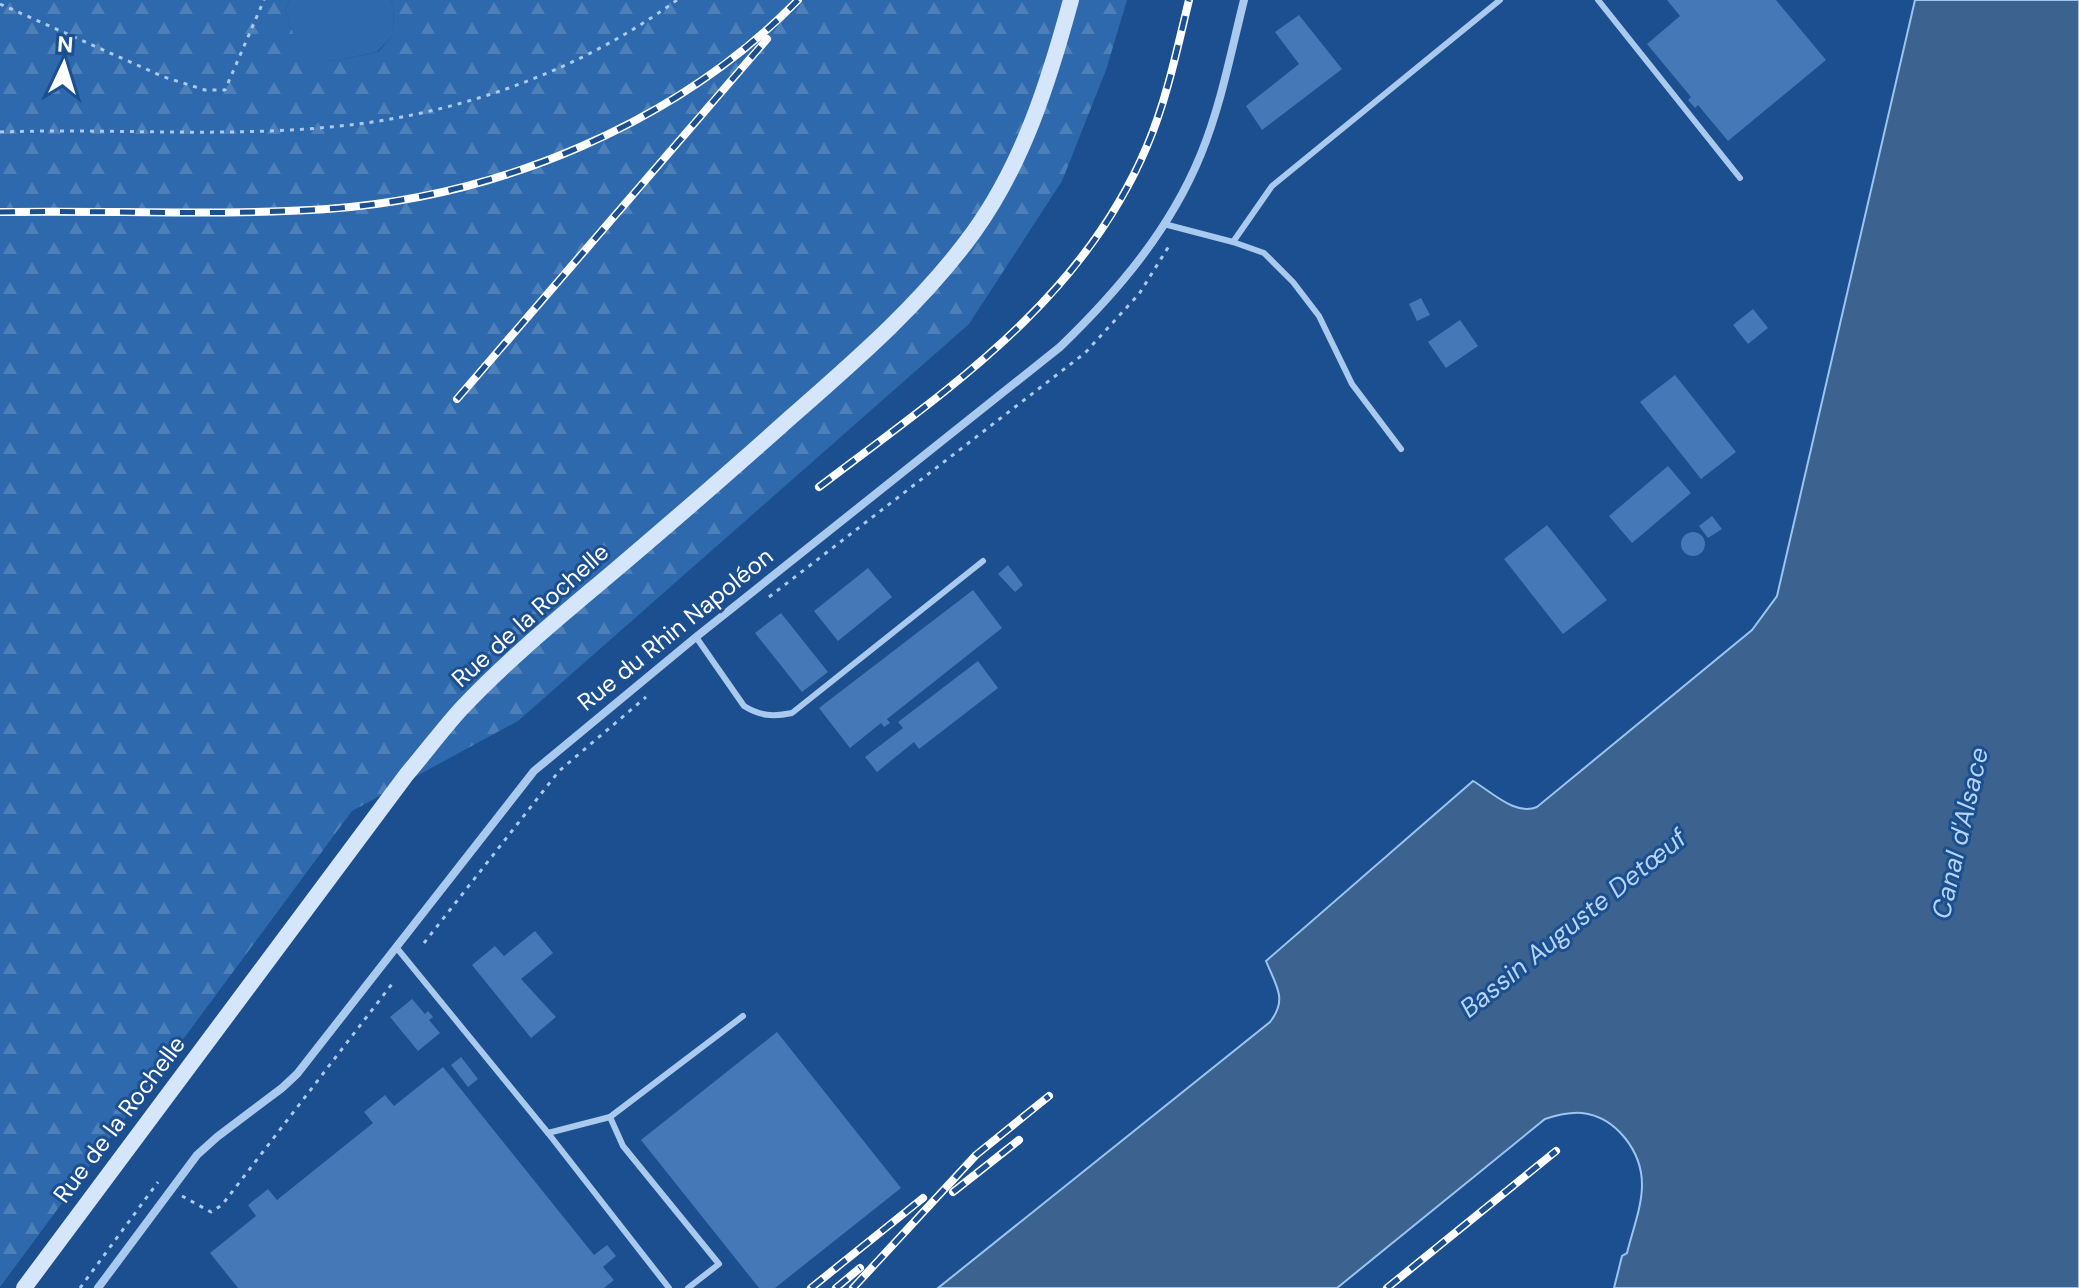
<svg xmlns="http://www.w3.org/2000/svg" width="2079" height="1288" font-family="'DM Sans',sans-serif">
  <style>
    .grass { fill: #2e69ad }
    .forest { fill: url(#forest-firs) }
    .water { fill: #3c6290; stroke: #9cc4f0; stroke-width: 2 }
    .building { fill: #4478b7 }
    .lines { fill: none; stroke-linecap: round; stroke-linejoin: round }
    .path { stroke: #a9c9ee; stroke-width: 3; stroke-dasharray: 4 6; stroke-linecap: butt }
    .service { stroke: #a9c9ee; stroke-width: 6 }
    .minor { stroke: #a9c9ee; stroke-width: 8 }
    .secondary { stroke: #d6e6fa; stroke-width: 16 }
    .rail-casing { stroke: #fff; stroke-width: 8 }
    .rail { stroke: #1b4f8f; stroke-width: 5; stroke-dasharray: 15; stroke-linecap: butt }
    .labels { text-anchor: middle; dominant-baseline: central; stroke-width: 6; stroke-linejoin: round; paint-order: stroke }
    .street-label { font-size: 24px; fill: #fff; stroke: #1b4f8f }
    .water-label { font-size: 26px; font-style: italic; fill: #b5d3f5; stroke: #1b4f8f }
  </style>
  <defs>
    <pattern id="forest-firs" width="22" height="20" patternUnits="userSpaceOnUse" patternTransform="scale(2)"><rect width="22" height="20" fill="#2e69ad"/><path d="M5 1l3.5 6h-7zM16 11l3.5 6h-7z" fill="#4d80b9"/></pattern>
  </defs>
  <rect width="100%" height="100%" fill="#1b4f8f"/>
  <path class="grass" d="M 290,0 L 390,0 L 394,7 L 393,35 L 377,52 L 333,61 L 300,54 L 285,10 Z"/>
  <path class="forest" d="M 0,0 L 290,0 L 285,10 L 300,53 L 333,61 L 378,52 L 393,35 L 394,7 L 390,0 L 1127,0 L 1106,70 L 1062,181 L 969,324 L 518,721 L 352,811 L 0,1287 Z"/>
  <path class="water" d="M 1915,0 L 2079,0 L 2079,1288 L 1614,1288 L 1622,1256 L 1627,1253 C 1632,1232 1642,1207 1642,1185 C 1642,1151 1616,1117 1582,1113 C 1569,1112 1557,1115 1545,1119 L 1337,1288 L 938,1288 L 1270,1022 C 1288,999 1276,986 1266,961 L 1473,781 C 1492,792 1515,816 1537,807 L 1752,630 L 1777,596 Z"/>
  <g class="building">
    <path d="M 1667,0 L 1776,0 L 1826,60 L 1728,141 L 1698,105 L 1695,108 L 1688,100 L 1691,97 L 1647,44 L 1680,16 Z"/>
    <path d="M 1299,15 L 1342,69 L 1262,130 L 1246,106 L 1299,64 L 1275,32 Z"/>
    <path d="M 1421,298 L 1430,315 L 1417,321 L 1409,304 Z"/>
    <path d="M 1753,309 L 1768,328 L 1748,344 L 1733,325 Z"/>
    <path d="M 1460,320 L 1478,346 L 1446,368 L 1428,342 Z"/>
    <path d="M 1675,375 L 1736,452 L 1701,479 L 1640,402 Z"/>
    <path d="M 1668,466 L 1691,493 L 1632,543 L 1609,516 Z"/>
    <path d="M 1712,516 L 1722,529 L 1708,538 L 1699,526 Z"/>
    <path d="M 1547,525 L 1607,600 L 1563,634 L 1504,559 Z"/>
    <circle cx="1693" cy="544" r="12"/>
    <path d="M 1008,565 L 1023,585 L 1015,592 L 998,574 Z"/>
    <path d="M 868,568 L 892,597 L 838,641 L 814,611 Z"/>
    <path d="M 973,590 L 1002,628 L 887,719 L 890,723 L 884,727 L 881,723 L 850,748 L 819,708 Z"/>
    <path d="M 781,613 L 828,672 L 802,692 L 755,633 Z"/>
    <path d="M 978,661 L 998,688 L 919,749 L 914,742 L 877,772 L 865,757 L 903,728 L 898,722 Z"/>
    <path d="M 535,931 L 553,953 L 521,979 L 556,1017 L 531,1038 L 472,965 L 495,946 L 504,956 Z"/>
    <path d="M 412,999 L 425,1014 L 428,1011 L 433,1017 L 429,1020 L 440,1033 L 418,1051 L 390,1017 Z"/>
    <path d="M 777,1032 L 901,1188 L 775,1288 L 759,1288 L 641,1140 Z"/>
    <path d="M 461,1057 L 478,1079 L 468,1087 L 451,1065 Z"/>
    <path d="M 443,1067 L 594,1255 L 607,1245 L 616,1256 L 603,1267 L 614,1280 L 604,1288 L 238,1288 L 210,1253 L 256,1216 L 248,1205 L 268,1189 L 277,1200 L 373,1123 L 364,1112 L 385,1095 L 394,1106 Z"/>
  </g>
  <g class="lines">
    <g class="path">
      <path d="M 0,4 L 164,77 L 205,90 L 225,90 L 264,0"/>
      <path d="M 0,132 C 113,128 227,138 340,126 C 459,114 580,71 677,0"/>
      <path d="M 769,597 L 1085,353 L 1139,294 L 1169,246"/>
      <path d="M 424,943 L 559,771 L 646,697"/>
      <path d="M 182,1196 L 211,1212 L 222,1205 L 392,984"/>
      <path d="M 80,1288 L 158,1182"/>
    </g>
    <g class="service">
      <path d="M 1598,0 L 1740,178"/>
      <path d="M 1164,224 L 1233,242 L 1264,253 L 1293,282 L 1319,316 L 1352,384 L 1401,449"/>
      <path d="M 1233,242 L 1272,186 L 1500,0"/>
      <path d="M 696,637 L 744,706 C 760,716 773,717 792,713 L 983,561"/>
      <path d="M 396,947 L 548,1133 L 669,1288"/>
      <path d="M 610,1117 L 623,1146 L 719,1264 L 688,1288"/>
      <path d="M 548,1133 L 610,1117 L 743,1016"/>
    </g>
    <path class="minor" d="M 98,1288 L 197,1155 L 217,1137 L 282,1088 L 297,1074 L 534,771 L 696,637 L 1060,347 C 1118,291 1170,230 1201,154 C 1221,105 1231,52 1244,0"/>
    <path class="secondary" d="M 24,1288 L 407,774 C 425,753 442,730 461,709 C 508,659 561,616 613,572 C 673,521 733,469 791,417 C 856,360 922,303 973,233 C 1023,164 1049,81 1071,0"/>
    <defs>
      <g id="rail">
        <path d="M 0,212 C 109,210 218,216 327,209 C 498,197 677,124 798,0"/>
        <path d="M 457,399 L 767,39"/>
        <path d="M 819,487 C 948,389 1082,301 1147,146 C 1167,99 1177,49 1189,0"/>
        <path d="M 953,1192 L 1019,1140"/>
        <path d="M 811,1288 L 923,1198"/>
        <path d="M 836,1288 L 860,1268"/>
        <path d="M 853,1288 L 976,1155 L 1049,1096"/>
        <path d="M 1387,1288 L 1556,1151"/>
      </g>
    </defs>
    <use href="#rail" class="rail-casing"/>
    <use href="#rail" class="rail"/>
  </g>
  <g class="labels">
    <g class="street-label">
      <text transform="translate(530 615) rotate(-42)">Rue de la Rochelle</text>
      <text transform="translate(675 629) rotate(-39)">Rue du Rhin Napoléon</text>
      <text transform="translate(119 1119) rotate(-53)">Rue de la Rochelle</text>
    </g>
    <g class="water-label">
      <text transform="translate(1960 833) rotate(-77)">Canal d'Alsace</text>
      <text transform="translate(1573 923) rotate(-39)">Bassin Auguste Detœuf</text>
    </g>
  </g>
  <g transform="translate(64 64) rotate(4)" stroke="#1b4f8f" stroke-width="6" paint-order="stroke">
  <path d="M0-6L14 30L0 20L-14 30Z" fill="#ffffff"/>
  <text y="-12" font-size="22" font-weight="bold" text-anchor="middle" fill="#ffffff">N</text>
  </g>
</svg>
